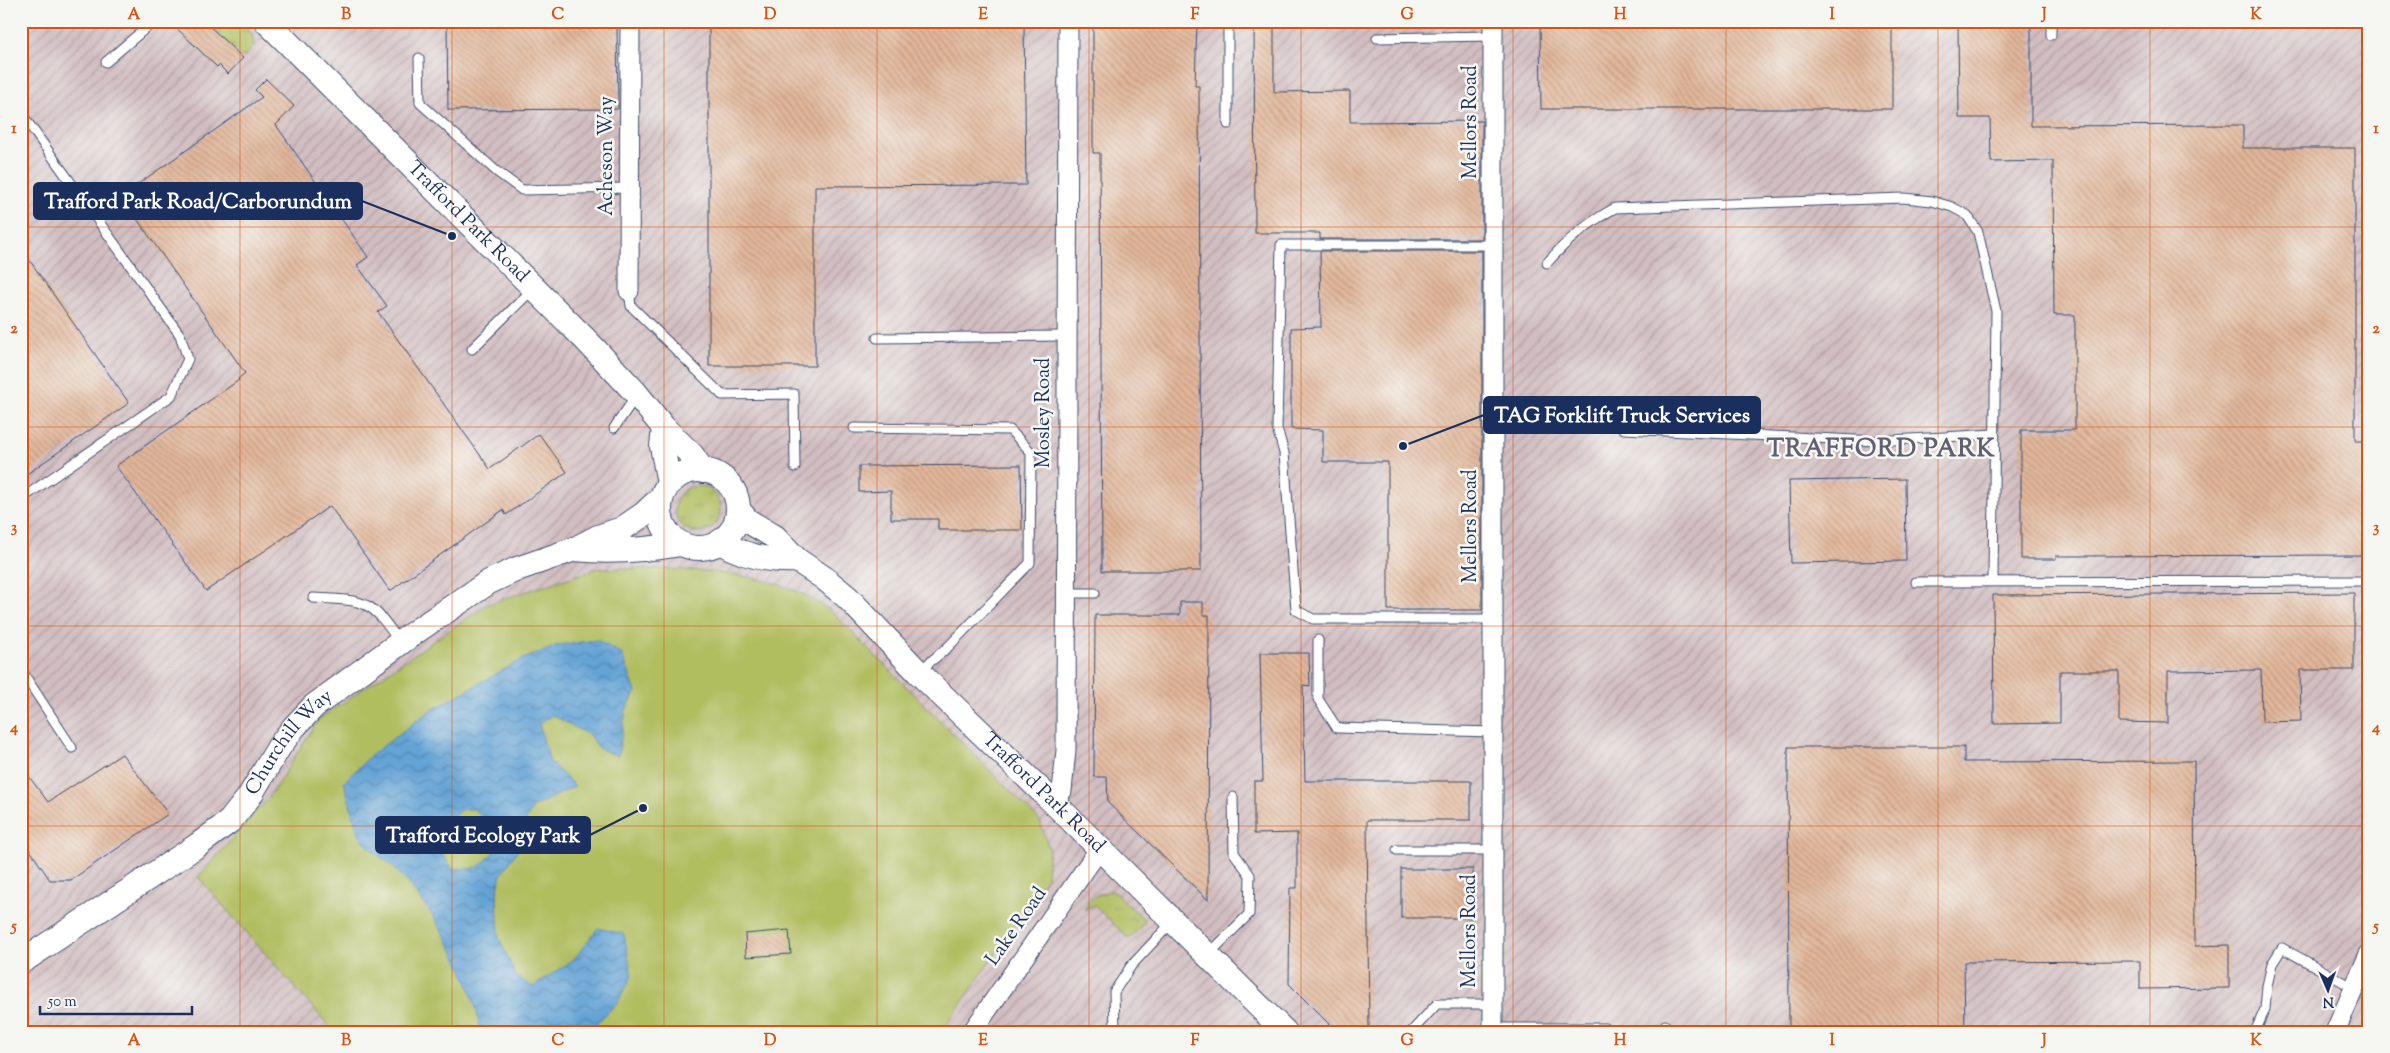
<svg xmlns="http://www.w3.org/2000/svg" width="2390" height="1053" font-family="'Sorts Mill Goudy',serif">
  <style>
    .industrial { fill: url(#industrial-furrows) }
    .grass { fill: url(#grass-tufts); stroke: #66765f }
    .green { fill: #b1be60; stroke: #66765f }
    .water { fill: url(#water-waves); stroke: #3f699a; fill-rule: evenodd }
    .building { fill: url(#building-back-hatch) }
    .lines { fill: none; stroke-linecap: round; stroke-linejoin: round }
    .service-casing { stroke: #3b4a6d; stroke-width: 11 }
    .minor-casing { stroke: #3b4a6d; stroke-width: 21 }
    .tertiary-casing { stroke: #3b4a6d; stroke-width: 26 }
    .service { stroke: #fff; stroke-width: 9 }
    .minor { stroke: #fff; stroke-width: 19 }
    .tertiary { stroke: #fff; stroke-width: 24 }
    .grid { fill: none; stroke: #d45514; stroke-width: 1; stroke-opacity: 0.55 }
    .labels { text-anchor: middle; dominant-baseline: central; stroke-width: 5; stroke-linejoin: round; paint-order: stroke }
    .street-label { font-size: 20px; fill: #1b2f5e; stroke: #f6f6f2 }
    .district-label { font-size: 25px; font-weight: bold; letter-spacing: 1px; fill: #615f73; stroke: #f6f6f2 }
    .leader { fill: none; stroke: #1b2f5e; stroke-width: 2 }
    .callout-dot { fill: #1b2f5e; stroke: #f6f6f2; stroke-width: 2 }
    .callout { fill: #1b2f5e; stroke: #1b2f5e; stroke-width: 2 }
    .callout-label { font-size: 21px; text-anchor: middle; font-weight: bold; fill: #fff }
    .neatline { fill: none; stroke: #d45514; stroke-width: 2 }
    .grid-label { font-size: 16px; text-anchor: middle; font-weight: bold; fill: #d45514 }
  </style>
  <defs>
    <pattern id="industrial-furrows" width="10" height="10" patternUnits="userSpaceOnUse" patternTransform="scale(1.25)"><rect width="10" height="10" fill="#d2bec1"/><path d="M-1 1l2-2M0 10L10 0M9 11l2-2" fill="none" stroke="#aa9ba0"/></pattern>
    <pattern id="grass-tufts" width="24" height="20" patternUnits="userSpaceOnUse" patternTransform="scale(1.25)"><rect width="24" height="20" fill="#b1be60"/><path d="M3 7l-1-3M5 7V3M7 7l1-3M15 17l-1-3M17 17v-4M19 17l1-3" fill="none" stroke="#8f9b52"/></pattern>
    <pattern id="water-waves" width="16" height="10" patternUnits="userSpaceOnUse" patternTransform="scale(1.25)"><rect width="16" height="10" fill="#63a3d5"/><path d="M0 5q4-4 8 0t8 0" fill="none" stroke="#5185b0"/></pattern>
    <pattern id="building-back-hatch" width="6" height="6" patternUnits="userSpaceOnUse" patternTransform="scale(1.25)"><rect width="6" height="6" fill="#e3b79a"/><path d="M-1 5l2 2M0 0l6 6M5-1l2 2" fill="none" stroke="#b79581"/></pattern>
  </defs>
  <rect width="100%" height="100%" fill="#f6f6f2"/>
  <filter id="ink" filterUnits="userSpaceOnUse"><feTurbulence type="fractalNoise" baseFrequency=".02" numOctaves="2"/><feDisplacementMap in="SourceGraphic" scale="10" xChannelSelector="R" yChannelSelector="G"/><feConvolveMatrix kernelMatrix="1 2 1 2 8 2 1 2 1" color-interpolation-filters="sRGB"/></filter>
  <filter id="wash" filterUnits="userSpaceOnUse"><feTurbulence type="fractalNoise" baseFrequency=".0096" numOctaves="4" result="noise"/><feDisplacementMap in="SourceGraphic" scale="20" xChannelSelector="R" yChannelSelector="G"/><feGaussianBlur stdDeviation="1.12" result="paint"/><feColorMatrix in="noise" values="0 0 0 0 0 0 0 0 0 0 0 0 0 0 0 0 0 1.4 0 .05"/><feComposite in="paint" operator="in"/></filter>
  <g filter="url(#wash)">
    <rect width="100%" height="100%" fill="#f0e1c3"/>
    <path class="industrial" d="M 21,21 L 2369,21 L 2369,1032 L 942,1032 L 1047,878 L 1040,821 L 831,611 L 796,591 L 726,572 L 599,568 L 488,604 L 319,719 L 270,796 L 198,877 L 334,1032 L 21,1032 Z"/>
    <g class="grass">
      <path d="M 205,21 L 240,21 L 252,33 L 254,47 L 243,58 Z"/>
      <circle cx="698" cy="509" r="23"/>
      <path d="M 1113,891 L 1146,921 L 1129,939 L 1094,905 L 1084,910 C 1091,897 1098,892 1113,891 Z"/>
    </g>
    <path class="green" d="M 599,568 C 666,570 731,566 794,590 C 807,595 819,604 831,611 L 1040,821 L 1049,848 L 1047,878 L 942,1032 L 334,1032 L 198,877 L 270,796 L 319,719 L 488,604 Z"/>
    <path class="water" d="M 597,640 L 622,654 L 636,692 L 626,710 L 618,756 L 598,748 L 589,735 L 552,715 L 539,724 L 550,762 L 575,786 L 533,807 L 522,828 L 520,847 L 501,875 L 497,895 L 499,938 L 516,976 L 533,987 L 574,959 L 598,928 L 624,934 L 632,976 L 618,1002 L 597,1023 L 601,1032 L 480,1032 C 476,981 433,907 397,871 C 387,860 372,852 363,840 C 356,831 348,795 344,782 L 370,756 L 428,712 L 523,659 L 559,645 ZM 462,809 L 474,809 C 488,821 492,833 494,851 C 481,868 474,871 453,868 C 450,864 445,860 443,855 C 436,837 449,819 462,809 Z"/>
    <g id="blocks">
      <g class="building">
        <path d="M 169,21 L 204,21 L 243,58 L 228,74 L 219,65 L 217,67 Z"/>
        <path d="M 709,21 L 1024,21 L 1026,185 L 815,186 L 815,366 L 709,366 Z"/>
        <path d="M 1093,21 L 1197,21 L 1195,86 L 1199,86 L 1201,571 L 1102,571 L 1100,153 L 1093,153 Z"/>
        <path d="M 1254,21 L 1274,21 L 1274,92 L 1350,91 L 1350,122 L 1482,121 L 1482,239 L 1320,239 L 1320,233 L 1255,233 Z"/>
        <path d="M 1540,21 L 1892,21 L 1892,109 L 1541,109 Z"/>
        <path d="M 617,22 L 618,109 L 448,110 L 447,23 Z"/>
        <path d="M 1958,24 L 2031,24 L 2031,126 L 2243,125 L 2243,148 L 2355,148 L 2355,441 L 2369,441 L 2369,555 L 2056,556 L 2056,559 L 2021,559 L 2021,430 L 2075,430 L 2075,315 L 2054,315 L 2053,161 L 1991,162 L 1990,118 L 1959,118 Z"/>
        <path d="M 266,79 L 294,106 L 276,125 L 368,257 L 357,265 L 387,306 L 378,312 L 490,469 L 539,434 L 567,472 L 506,515 L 503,510 L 390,591 L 330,506 L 206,591 L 116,466 L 239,380 L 238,379 L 245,373 L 121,196 L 262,97 L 255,90 Z"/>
        <path d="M 21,248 L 129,403 L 21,478 Z"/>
        <path d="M 1320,251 L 1482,251 L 1482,610 L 1388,610 L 1388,462 L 1323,462 L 1323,430 L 1291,429 L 1291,328 L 1321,327 Z"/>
        <path d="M 1021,465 L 1022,530 L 938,530 L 938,519 L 891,519 L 891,491 L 859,492 L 859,466 Z"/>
        <path d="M 1905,479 L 1906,561 L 1791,563 L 1789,481 Z"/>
        <path d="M 2354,593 L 2354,670 L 2300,670 L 2301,721 L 2262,722 L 2261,670 L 2168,671 L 2168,723 L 2119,722 L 2119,671 L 2060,671 L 2060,723 L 1994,724 L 1993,595 Z"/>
        <path d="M 1180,602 L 1203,602 L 1203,615 L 1209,615 L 1208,900 L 1108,803 L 1107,777 L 1094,777 L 1095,615 L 1180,615 Z"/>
        <path d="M 1260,653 L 1309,653 L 1310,686 L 1303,685 L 1305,781 L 1471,781 L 1471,820 L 1367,820 L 1369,1032 L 1337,1032 L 1289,984 L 1290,888 L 1297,888 L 1297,833 L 1254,834 L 1254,781 L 1263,781 Z"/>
        <path d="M 1788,747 L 1964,747 L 1964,762 L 2194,761 L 2195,946 L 2229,945 L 2229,988 L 2140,989 L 2140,961 L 1964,962 L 1965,1032 L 1789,1032 Z"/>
        <path d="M 122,754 L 168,814 L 71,880 L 50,880 L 21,837 L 21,766 L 48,802 Z"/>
        <rect x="1401" y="869" width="72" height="49"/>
        <path d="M 789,930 L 791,954 L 746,957 L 745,934 Z"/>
      </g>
    </g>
  </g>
  <g filter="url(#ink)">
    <use href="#blocks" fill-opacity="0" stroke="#3b4a6d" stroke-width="1"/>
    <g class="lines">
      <defs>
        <g id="service">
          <path d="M 1228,21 L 1228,124"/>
          <path d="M 2051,21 L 2051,35"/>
          <path d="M 1377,38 L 1493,36"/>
          <path d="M 419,58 L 420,103 L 496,171 L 522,190 L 630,188"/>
          <path d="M 106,62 L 154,21"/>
          <path d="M 21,113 L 180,335 L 188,359 L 171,396 L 21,499"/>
          <path d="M 1547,263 C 1567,240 1587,223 1615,208 L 1904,198 L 1932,201 L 1952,207 L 1967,215 L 1978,232 L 1996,311 L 1993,581"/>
          <path d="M 629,291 L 631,306 L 722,395 L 794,394 L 795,467"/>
          <path d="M 877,338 L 1066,336"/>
          <path d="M 472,349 L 533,289"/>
          <path d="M 614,428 L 630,405 L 634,394"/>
          <path d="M 854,428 L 1010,430 L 1031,452 L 1030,563 L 947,648 L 918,672"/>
          <path d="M 1624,429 L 1877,441 L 1994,434"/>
          <path d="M 1916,582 L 2369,581"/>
          <path d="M 1066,593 L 1095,593"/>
          <path d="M 313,598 C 366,601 370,598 400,643"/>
          <path d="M 1493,619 L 1313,619 L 1296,610 L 1284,453 L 1277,428 L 1281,245 L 1494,245"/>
          <path d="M 1318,640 L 1318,699 L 1337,728 L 1494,732"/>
          <path d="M 21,670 L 72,748"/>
          <path d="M 1397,850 L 1493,850"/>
          <path d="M 1208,955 L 1249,914 L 1250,875 L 1234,853 L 1233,797"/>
          <path d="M 1493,1028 L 1605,1028"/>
          <path d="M 1115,1032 L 1114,992 L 1131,966 L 1173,921"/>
          <path d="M 1411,1032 L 1437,1004 L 1493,1004"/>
          <path d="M 1665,1032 L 1665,1025"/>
          <path d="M 2255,1032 L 2265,1009 L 2267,986 L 2272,964 L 2282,948 L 2354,988"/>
        </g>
        <g id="minor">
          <path d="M 629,291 L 630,21"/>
          <path d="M 1053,802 L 1062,791 L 1066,750 L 1068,21"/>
          <path d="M 972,1032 L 1100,848"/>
          <path d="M 1493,1032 L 1493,21"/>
          <path d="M 2335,1032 L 2369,954"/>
        </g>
        <g id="tertiary">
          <path id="s1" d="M 266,21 L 586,340 L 635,392 L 664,428 L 692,455 L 703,471"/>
          <path d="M 664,428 L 662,446 L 669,483"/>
          <circle cx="699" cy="509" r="39"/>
          <path id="s2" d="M 738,510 L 748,521 L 775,537 L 797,560 L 824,578 L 848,598 L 918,672 L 1053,802 L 1285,1032"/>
          <path d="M 720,542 C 743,556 771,561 797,560"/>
          <path d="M 575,549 C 611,553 646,550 681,544"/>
          <path id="s3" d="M 21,962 L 198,845 L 230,821 L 249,797 L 279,747 L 294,727 L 314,706 L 415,632 L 489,582 L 517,569 L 575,549 L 598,537 L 622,529 L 644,514 L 661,498"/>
        </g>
      </defs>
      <use href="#service" class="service-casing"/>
      <use href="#minor" class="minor-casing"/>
      <use href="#tertiary" class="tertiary-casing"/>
      <use href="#service" class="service"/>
      <use href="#minor" class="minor"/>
      <use href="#tertiary" class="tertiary"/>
    </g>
  </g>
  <path class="grid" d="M 240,21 L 240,1032M 452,21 L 452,1032M 664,21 L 664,1032M 877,21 L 877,1032M 1089,21 L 1089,1032M 1301,21 L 1301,1032M 1513,21 L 1513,1032M 1726,21 L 1726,1032M 1938,21 L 1938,1032M 2150,21 L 2150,1032M 21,227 L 2369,227M 21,427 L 2369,427M 21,626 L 2369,626M 21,826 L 2369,826"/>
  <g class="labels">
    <g class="street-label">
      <text transform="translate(1471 122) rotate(-90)">Mellors Road</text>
      <text transform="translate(607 156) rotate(-90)">Acheson Way</text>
      <text stroke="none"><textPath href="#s1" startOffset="285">Trafford Park Road</textPath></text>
      <text transform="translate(1044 413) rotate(-90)">Mosley Road</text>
      <text transform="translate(1471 526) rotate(-90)">Mellors Road</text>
      <text stroke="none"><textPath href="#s3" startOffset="351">Churchill Way</textPath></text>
      <text stroke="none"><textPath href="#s2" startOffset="418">Trafford Park Road</textPath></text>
      <text transform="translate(1017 927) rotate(-55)">Lake Road</text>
      <text transform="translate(1470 931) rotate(-90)">Mellors Road</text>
    </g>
    <g class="district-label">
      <text x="1881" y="450">TRAFFORD PARK</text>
    </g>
  </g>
  <path class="leader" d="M452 236L362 201M1403 446L1484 415M643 808L590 835"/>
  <g class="callout-dot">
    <circle cx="452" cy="236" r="5"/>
    <circle cx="1403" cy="446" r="5"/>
    <circle cx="643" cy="808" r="5"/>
  </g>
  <g class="callout">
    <rect x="34" y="183" width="328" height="36" rx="5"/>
    <rect x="1484" y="397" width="276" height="36" rx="5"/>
    <rect x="376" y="817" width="214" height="36" rx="5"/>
  </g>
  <g class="callout-label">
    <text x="198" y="208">Trafford Park Road/Carborundum</text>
    <text x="1622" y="422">TAG Forklift Truck Services</text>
    <text x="483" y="842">Trafford Ecology Park</text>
  </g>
  <rect width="2390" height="1053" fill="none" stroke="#f6f6f2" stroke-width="55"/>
  <g transform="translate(2328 990) rotate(178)" stroke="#f6f6f2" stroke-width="4" paint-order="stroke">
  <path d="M0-4L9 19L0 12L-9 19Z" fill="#1b2f5e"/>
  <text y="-8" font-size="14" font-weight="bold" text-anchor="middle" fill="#1b2f5e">N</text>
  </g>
  <path d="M40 1006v8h152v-8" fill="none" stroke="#1b2f5e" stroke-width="2.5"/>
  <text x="48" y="1006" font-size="15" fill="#1b2f5e" stroke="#f6f6f2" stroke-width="4" paint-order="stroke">50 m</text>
  <rect x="28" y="28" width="2334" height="998" class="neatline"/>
  <g class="grid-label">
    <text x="134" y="19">A</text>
    <text x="346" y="19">B</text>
    <text x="558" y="19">C</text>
    <text x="770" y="19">D</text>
    <text x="983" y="19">E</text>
    <text x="1195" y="19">F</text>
    <text x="1407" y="19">G</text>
    <text x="1620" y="19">H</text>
    <text x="1832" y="19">I</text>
    <text x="2044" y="19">J</text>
    <text x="2256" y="19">K</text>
    <text x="14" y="133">1</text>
    <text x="2376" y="133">1</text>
    <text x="14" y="333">2</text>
    <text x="2376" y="333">2</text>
    <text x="14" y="532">3</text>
    <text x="2376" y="532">3</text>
    <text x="14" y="732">4</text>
    <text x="2376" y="732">4</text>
    <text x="14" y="931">5</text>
    <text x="2376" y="931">5</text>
    <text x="134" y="1045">A</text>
    <text x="346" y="1045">B</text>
    <text x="558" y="1045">C</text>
    <text x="770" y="1045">D</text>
    <text x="983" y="1045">E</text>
    <text x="1195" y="1045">F</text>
    <text x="1407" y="1045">G</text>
    <text x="1620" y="1045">H</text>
    <text x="1832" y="1045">I</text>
    <text x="2044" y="1045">J</text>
    <text x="2256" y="1045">K</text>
  </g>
</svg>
